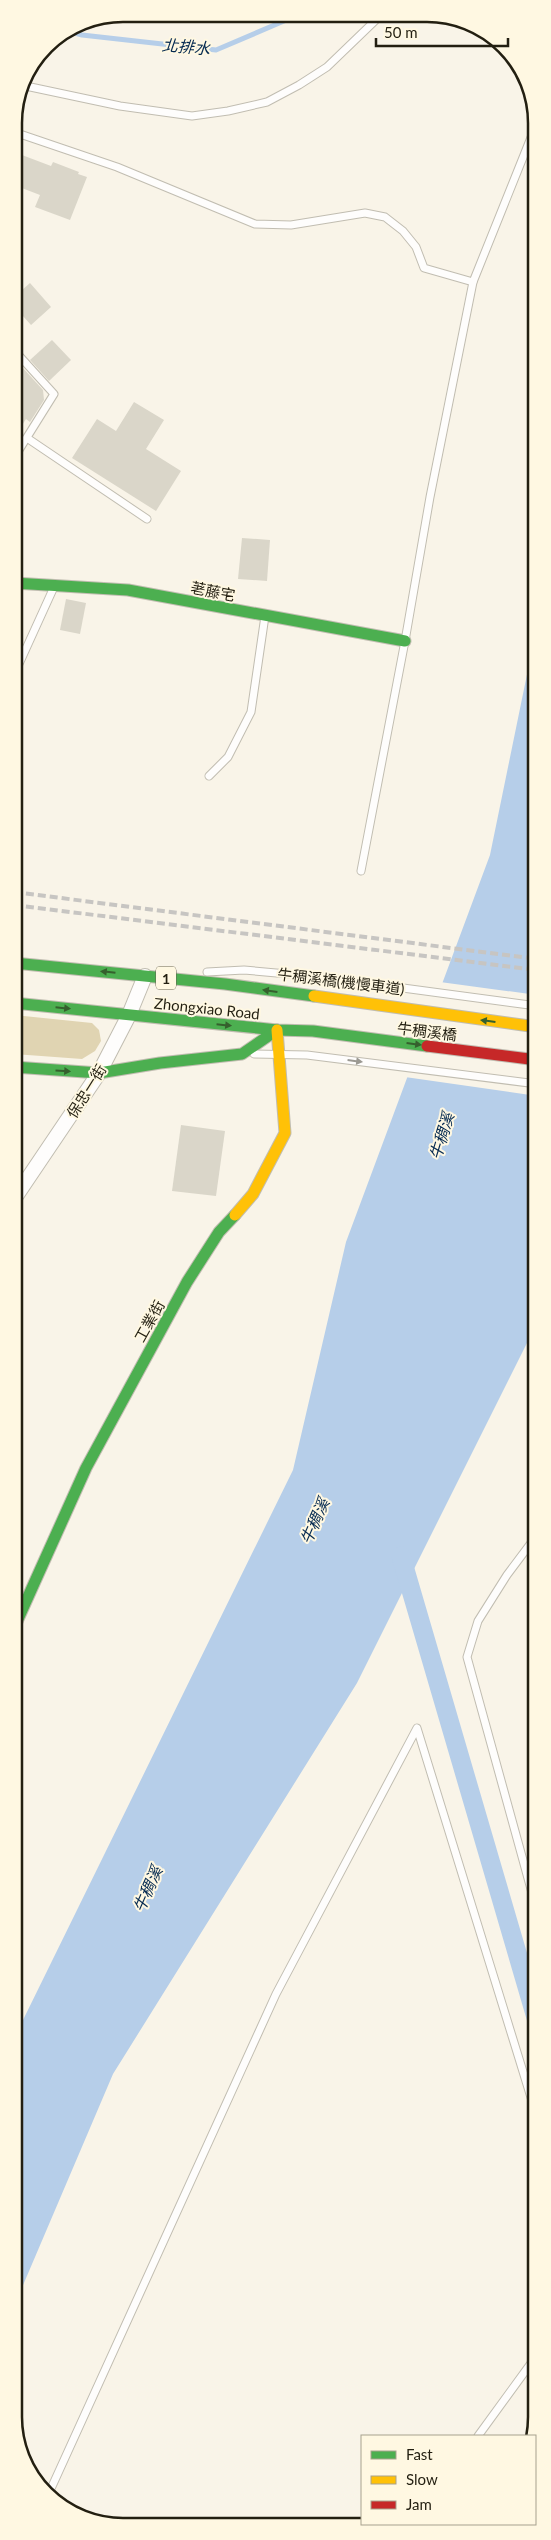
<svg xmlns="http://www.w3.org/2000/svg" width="551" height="2540" font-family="Lato,'Noto Sans TC',sans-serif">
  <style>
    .forest { fill: #e0d4b2 }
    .water { fill: #b6cee9 }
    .pier { fill: #f9f4e8 }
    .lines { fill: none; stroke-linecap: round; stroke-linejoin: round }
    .stream { stroke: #b6cee9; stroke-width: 5 }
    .canal { stroke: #b6cee9; stroke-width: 19 }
    .building { fill: #dad6c9 }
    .lane-casing { stroke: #c1bdb1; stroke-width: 9 }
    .street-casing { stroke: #c1bdb1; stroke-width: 16 }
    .fast-casing { stroke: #c1bdb1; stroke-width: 13 }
    .slow-casing { stroke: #c1bdb1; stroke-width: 13 }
    .jam-casing { stroke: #c1bdb1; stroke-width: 13 }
    .lane { stroke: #fefdfc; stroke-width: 7 }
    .street { stroke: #fefdfc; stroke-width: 14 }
    .fast { stroke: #4caf50; stroke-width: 11 }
    .slow { stroke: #ffc107; stroke-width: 11 }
    .jam { stroke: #c62828; stroke-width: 11 }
    .rail { stroke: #c7c5c2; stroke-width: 4; stroke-dasharray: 8 4; stroke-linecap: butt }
    .oneway { fill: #35602d }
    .oneway2 { fill: #9b9992 }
    .labels { text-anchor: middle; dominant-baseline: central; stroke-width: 4; stroke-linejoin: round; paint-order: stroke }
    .shield { fill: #fff8e2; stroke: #656050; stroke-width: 1 }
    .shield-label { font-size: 14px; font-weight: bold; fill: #231f11 }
    .street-label { font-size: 15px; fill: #231f11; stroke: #fff8e2 }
    .water-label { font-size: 16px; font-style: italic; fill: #042950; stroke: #fff8e2 }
    .rim { fill: none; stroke: #231f11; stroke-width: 2.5 }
  </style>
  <rect width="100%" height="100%" fill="#f9f4e8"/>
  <path class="forest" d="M 14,1015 L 92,1023 L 99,1030 L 101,1041 L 95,1051 L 82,1059 L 14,1054 Z"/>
  <path class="water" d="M 536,615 L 537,1323 L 357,1683 L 113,2074 L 15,2304 L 15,2043 L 23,2020 L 293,1470 L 346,1242 L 490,855 L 532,650 Z"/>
  <path class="pier" d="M 440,982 L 537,995 L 537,1096 L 405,1077 Z"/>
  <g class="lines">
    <path class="stream" d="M 68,31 L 82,35 L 216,50 L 298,15"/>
    <path class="canal" d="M 401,1556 L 537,2021"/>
  </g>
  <g class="building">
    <path d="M 14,152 L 51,166 L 53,162 L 79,172 L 78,174 L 87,177 L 70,220 L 35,207 L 40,195 L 14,185 Z"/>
    <path d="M 14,283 L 21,291 L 30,283 L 51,307 L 31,325 L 14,306 Z"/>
    <path d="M 52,340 L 71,360 L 49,381 L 30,360 Z"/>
    <path d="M 14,363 L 22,367 L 43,390 L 44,400 L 30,422 L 26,419 L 14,438 Z"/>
    <path d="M 134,402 L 164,420 L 146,449 L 181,471 L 156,511 L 72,458 L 97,419 L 116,431 Z"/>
    <path d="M 242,538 L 270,540 L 267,581 L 238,579 Z"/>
    <path d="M 66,599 L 86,603 L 80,634 L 60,630 Z"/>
    <path d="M 181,1125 L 225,1131 L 216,1196 L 172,1191 Z"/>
  </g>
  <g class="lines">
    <defs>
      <g id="lane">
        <path d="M 21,85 L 120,106 L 192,116 L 228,111 L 267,102 L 299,85 L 327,67 L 381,15"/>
        <path d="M 14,132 L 117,167 L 255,224 L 291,225 L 365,213 L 385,217 L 403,231 L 416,247 L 424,268 L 473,282"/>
        <path d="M 14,350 L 54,394 L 14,458"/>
        <path d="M 27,438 L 147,519"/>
        <path d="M 14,675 L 54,587"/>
        <path d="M 209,776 L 228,757 L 251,712 L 265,616"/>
        <path d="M 361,871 L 405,641 L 430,497 L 473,282 L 536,125"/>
        <path d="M 207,972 L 244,970 L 321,977 L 537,1006"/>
        <path d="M 254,1054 L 307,1055 L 537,1084"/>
        <path d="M 537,1535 L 507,1575 L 478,1621 L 467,1657 L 537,1911"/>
        <path d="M 478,2436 L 537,2355"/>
        <path d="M 49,2493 L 276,1994 L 417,1728 L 537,2117"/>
        <path d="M 413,2525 L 414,2524"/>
      </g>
      <path id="street" d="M 14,1199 L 99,1073 L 129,1015 L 145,976"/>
      <g id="fast">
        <path d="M 14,583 L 128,590 L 405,641"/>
        <path d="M 14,963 L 225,984 L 314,996"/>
        <path d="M 14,1003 L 277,1030 L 313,1031 L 427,1046"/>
        <path d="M 14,1067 L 99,1073 L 160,1063 L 242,1054 L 277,1030"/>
        <path d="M 14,1628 L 86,1468 L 187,1282 L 219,1232 L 235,1215"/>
      </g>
      <g id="slow">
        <path d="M 314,996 L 537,1027"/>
        <path d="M 235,1215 L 253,1194 L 285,1133 L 277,1030"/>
      </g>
      <path id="jam" d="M 427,1046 L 537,1060"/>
    </defs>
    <use href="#lane" class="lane-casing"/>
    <use href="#street" class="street-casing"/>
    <use href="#fast" class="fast-casing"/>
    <use href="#slow" class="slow-casing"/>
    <use href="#jam" class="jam-casing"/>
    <use href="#lane" class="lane"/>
    <use href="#street" class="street"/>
    <use href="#fast" class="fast"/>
    <use href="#slow" class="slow"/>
    <use href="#jam" class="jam"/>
    <g class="rail">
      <path d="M 14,892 L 537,959"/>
      <path d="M 14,905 L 537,970"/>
    </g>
  </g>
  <defs><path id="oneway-solid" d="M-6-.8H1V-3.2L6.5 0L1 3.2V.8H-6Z" transform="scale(1.25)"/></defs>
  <g class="oneway">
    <use href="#oneway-solid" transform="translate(108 972) rotate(-174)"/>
    <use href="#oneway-solid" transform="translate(270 991) rotate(-172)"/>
    <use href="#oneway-solid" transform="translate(63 1008) rotate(6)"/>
    <use href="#oneway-solid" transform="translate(488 1021) rotate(-173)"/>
    <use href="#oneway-solid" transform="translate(224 1025) rotate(6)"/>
    <use href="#oneway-solid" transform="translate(414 1044) rotate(7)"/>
    <use href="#oneway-solid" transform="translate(63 1071) rotate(4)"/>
  </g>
  <use class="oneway2" href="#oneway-solid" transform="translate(355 1061) rotate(7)"/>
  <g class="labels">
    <rect class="shield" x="156" y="966.5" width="20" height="23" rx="4"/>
    <g class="shield-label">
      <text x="166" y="978">1</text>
    </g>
    <g class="street-label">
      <text transform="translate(213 591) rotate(11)">荖藤宅</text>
      <text transform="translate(341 981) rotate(7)">牛稠溪橋(機慢車道)</text>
      <text transform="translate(207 1008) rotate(6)">Zhongxiao Road</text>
      <text transform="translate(427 1031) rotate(7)">牛稠溪橋</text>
      <text transform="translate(86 1091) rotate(-58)">保忠一街</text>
      <text transform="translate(149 1321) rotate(-61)">工業街</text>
    </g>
    <g class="water-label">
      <text transform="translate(186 46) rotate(5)">北排水</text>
      <text transform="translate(441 1136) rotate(-73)">牛稠溪</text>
      <text transform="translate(314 1521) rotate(-66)">牛稠溪</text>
      <text transform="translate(147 1889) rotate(-66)">牛稠溪</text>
    </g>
  </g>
  <path d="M0 0H551V2540H0ZM123 22H427A101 101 0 0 1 528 123V2417A101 101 0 0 1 427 2518H123A101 101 0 0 1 22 2417V123A101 101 0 0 1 123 22Z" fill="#fff8e2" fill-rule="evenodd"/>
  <path class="rim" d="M123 22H427A101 101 0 0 1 528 123V2417A101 101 0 0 1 427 2518H123A101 101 0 0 1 22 2417V123A101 101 0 0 1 123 22Z"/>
  <rect x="361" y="2435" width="175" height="90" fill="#fff8e2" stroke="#a7a18e"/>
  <rect x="371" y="2451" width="25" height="8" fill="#4caf50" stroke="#a7a18e"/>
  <text x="406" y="2460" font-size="15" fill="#231f11">Fast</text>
  <rect x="371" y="2476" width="25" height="8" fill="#ffc107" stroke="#a7a18e"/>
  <text x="406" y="2485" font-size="15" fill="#231f11">Slow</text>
  <rect x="371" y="2501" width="25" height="8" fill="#c62828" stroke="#a7a18e"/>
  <text x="406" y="2510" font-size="15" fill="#231f11">Jam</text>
  <path d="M376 38v8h132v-8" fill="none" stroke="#231f11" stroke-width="2.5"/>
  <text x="384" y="38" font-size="15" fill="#231f11" stroke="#fff8e2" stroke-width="4" paint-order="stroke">50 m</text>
</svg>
